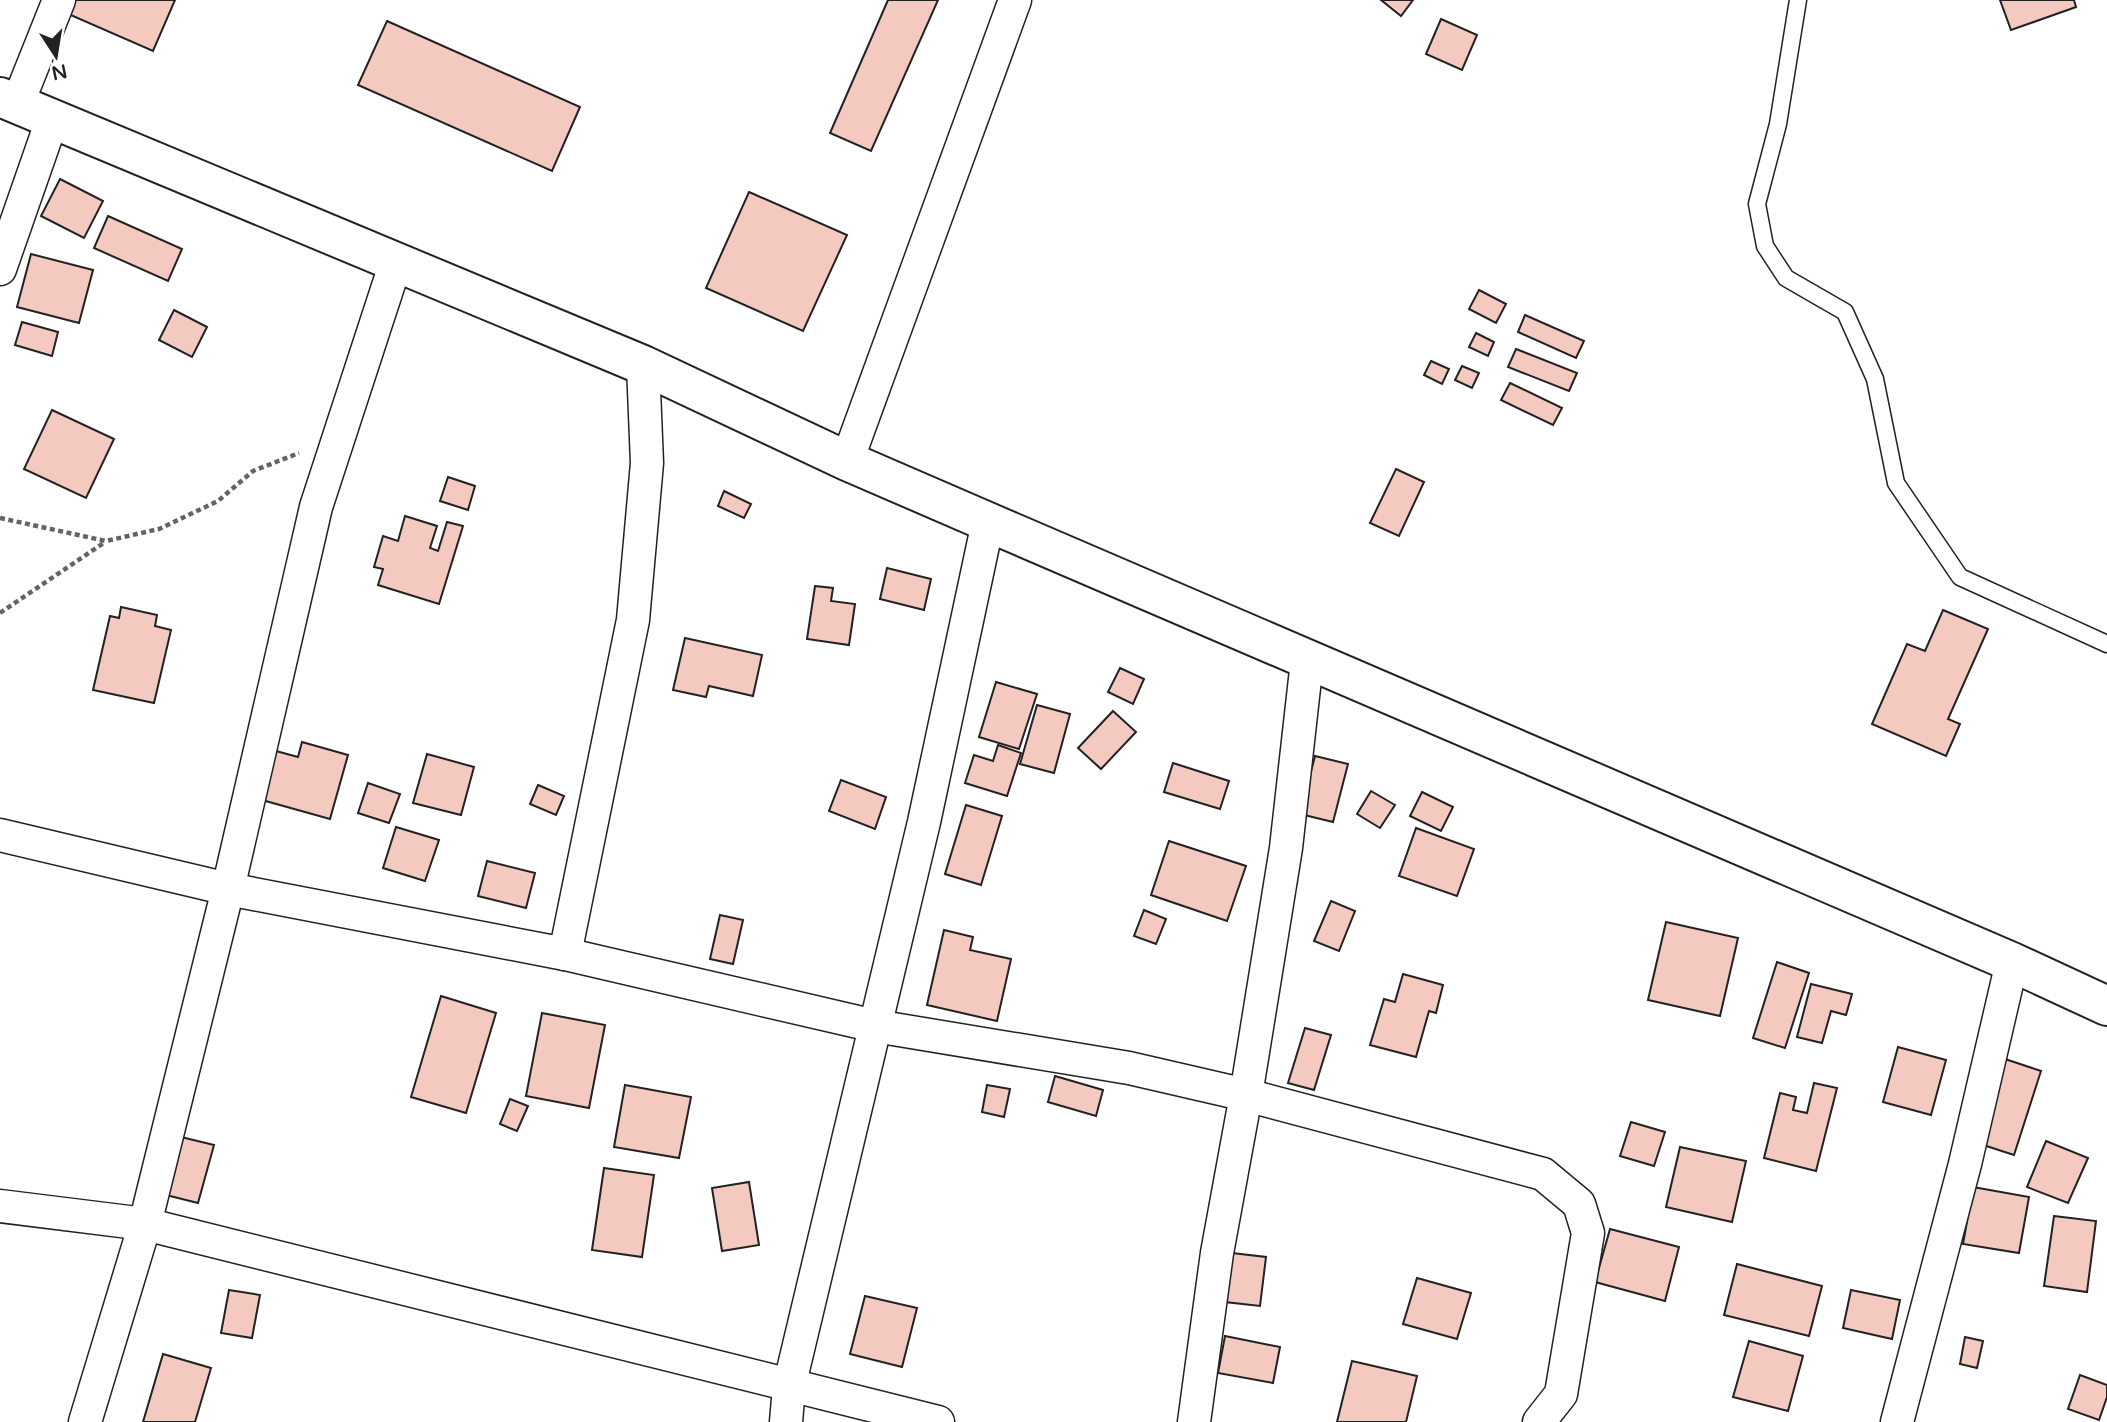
<svg xmlns="http://www.w3.org/2000/svg" width="2107" height="1422" font-family="'Varela Round',sans-serif">
  <style>
    .building { fill: #f3c9c0; stroke: #222; stroke-width: 2 }
    .lines { fill: none; stroke-linecap: round; stroke-linejoin: round }
    .service-casing { stroke: #222; stroke-width: 19 }
    .minor-casing { stroke: #222; stroke-width: 35 }
    .primary-casing { stroke: #222; stroke-width: 42 }
    .path { stroke: #646464; stroke-width: 4.5; stroke-dasharray: 5 3.5; stroke-linecap: butt }
    .service { stroke: #fff; stroke-width: 16 }
    .minor { stroke: #fff; stroke-width: 32 }
    .primary { stroke: #fff; stroke-width: 38 }
  </style>
  <rect width="100%" height="100%" fill="#fff"/>
  <g class="building">
    <path d="M 72,0 L 175,0 L 153,51 L 66,13 Z"/>
    <path d="M 888,0 L 938,0 L 871,151 L 830,133 Z"/>
    <path d="M 1381,0 L 1413,0 L 1401,16 Z"/>
    <path d="M 2000,0 L 2074,0 L 2076,7 L 2011,30 Z"/>
    <path d="M 1441,19 L 1477,35 L 1462,70 L 1426,54 Z"/>
    <path d="M 387,21 L 580,107 L 552,171 L 358,85 Z"/>
    <path d="M 60,179 L 103,201 L 84,238 L 41,216 Z"/>
    <path d="M 749,192 L 847,235 L 803,331 L 706,288 Z"/>
    <path d="M 108,216 L 182,249 L 168,281 L 94,248 Z"/>
    <path d="M 31,254 L 93,270 L 79,323 L 17,307 Z"/>
    <path d="M 1479,290 L 1506,304 L 1496,323 L 1469,309 Z"/>
    <path d="M 174,310 L 207,327 L 192,357 L 159,340 Z"/>
    <path d="M 1525,315 L 1584,341 L 1576,358 L 1518,332 Z"/>
    <path d="M 22,322 L 58,332 L 52,356 L 15,345 Z"/>
    <path d="M 1476,333 L 1494,342 L 1488,356 L 1469,347 Z"/>
    <path d="M 1516,349 L 1577,373 L 1569,391 L 1508,367 Z"/>
    <path d="M 1431,361 L 1449,369 L 1442,384 L 1424,375 Z"/>
    <path d="M 1462,366 L 1479,373 L 1472,388 L 1455,380 Z"/>
    <path d="M 1510,383 L 1562,408 L 1553,425 L 1501,400 Z"/>
    <path d="M 52,410 L 114,439 L 86,498 L 24,469 Z"/>
    <path d="M 1396,469 L 1424,482 L 1399,536 L 1370,523 Z"/>
    <path d="M 448,477 L 475,486 L 468,510 L 440,501 Z"/>
    <path d="M 724,491 L 751,504 L 744,518 L 718,506 Z"/>
    <path d="M 405,516 L 437,526 L 430,548 L 438,551 L 447,522 L 463,526 L 439,604 L 378,585 L 383,569 L 374,567 L 383,536 L 398,541 Z"/>
    <path d="M 887,568 L 931,579 L 924,610 L 880,599 Z"/>
    <path d="M 815,586 L 833,588 L 831,601 L 855,604 L 849,645 L 807,639 Z"/>
    <path d="M 121,607 L 157,615 L 155,626 L 171,630 L 154,703 L 93,690 L 110,616 L 119,618 Z"/>
    <path d="M 1943,610 L 1988,629 L 1948,719 L 1960,724 L 1946,756 L 1872,724 L 1907,644 L 1925,651 Z"/>
    <path d="M 685,638 L 762,655 L 753,696 L 709,686 L 706,697 L 673,690 Z"/>
    <path d="M 1120,668 L 1144,679 L 1133,704 L 1108,692 Z"/>
    <path d="M 996,682 L 1037,694 L 1019,749 L 979,737 Z"/>
    <path d="M 1037,705 L 1070,714 L 1054,773 L 1020,764 Z"/>
    <path d="M 1113,711 L 1136,732 L 1101,769 L 1078,748 Z"/>
    <path d="M 302,742 L 348,755 L 330,819 L 262,800 L 276,751 L 298,757 Z"/>
    <path d="M 998,745 L 1021,753 L 1007,796 L 965,783 L 974,755 L 993,761 Z"/>
    <path d="M 427,754 L 474,767 L 461,815 L 413,803 Z"/>
    <path d="M 1315,756 L 1348,764 L 1333,822 L 1300,814 Z"/>
    <path d="M 1173,763 L 1229,781 L 1220,809 L 1164,792 Z"/>
    <path d="M 841,780 L 886,797 L 875,829 L 829,811 Z"/>
    <path d="M 368,783 L 400,794 L 389,823 L 358,813 Z"/>
    <path d="M 538,785 L 564,796 L 556,815 L 530,804 Z"/>
    <path d="M 1371,791 L 1395,805 L 1380,828 L 1357,814 Z"/>
    <path d="M 1422,792 L 1453,807 L 1441,831 L 1410,816 Z"/>
    <path d="M 966,805 L 1002,816 L 981,885 L 945,874 Z"/>
    <path d="M 396,827 L 439,840 L 425,881 L 383,868 Z"/>
    <path d="M 1416,828 L 1474,849 L 1457,896 L 1399,876 Z"/>
    <path d="M 1169,841 L 1246,866 L 1227,921 L 1151,895 Z"/>
    <path d="M 487,861 L 535,873 L 526,908 L 478,896 Z"/>
    <path d="M 1331,901 L 1355,911 L 1339,951 L 1314,941 Z"/>
    <path d="M 1144,910 L 1166,919 L 1156,944 L 1134,936 Z"/>
    <path d="M 720,915 L 743,920 L 733,964 L 710,959 Z"/>
    <path d="M 1666,922 L 1738,938 L 1720,1016 L 1648,1000 Z"/>
    <path d="M 944,930 L 973,937 L 970,950 L 1011,959 L 997,1021 L 927,1005 Z"/>
    <path d="M 1777,962 L 1809,973 L 1785,1048 L 1753,1038 Z"/>
    <path d="M 1403,974 L 1443,985 L 1436,1013 L 1429,1011 L 1416,1057 L 1370,1045 L 1384,999 L 1395,1002 Z"/>
    <path d="M 1811,984 L 1852,994 L 1846,1015 L 1831,1011 L 1822,1043 L 1797,1037 Z"/>
    <path d="M 441,996 L 496,1013 L 466,1113 L 411,1097 Z"/>
    <path d="M 542,1013 L 605,1025 L 589,1108 L 526,1096 Z"/>
    <path d="M 1305,1028 L 1331,1035 L 1314,1090 L 1288,1083 Z"/>
    <path d="M 1898,1047 L 1946,1060 L 1931,1115 L 1883,1102 Z"/>
    <path d="M 2002,1058 L 2041,1071 L 2014,1155 L 1974,1142 Z"/>
    <path d="M 1055,1076 L 1103,1090 L 1096,1116 L 1048,1102 Z"/>
    <path d="M 1814,1083 L 1837,1088 L 1816,1171 L 1764,1158 L 1780,1093 L 1796,1097 L 1793,1110 L 1807,1113 Z"/>
    <path d="M 625,1085 L 691,1097 L 679,1158 L 614,1147 Z"/>
    <path d="M 987,1085 L 1010,1089 L 1004,1117 L 982,1112 Z"/>
    <path d="M 510,1099 L 528,1106 L 517,1131 L 500,1124 Z"/>
    <path d="M 1631,1122 L 1665,1132 L 1654,1166 L 1620,1156 Z"/>
    <path d="M 177,1136 L 214,1145 L 198,1203 L 162,1194 Z"/>
    <path d="M 2046,1141 L 2088,1158 L 2068,1203 L 2027,1187 Z"/>
    <path d="M 1680,1147 L 1746,1161 L 1732,1222 L 1666,1207 Z"/>
    <path d="M 604,1168 L 654,1175 L 642,1257 L 592,1250 Z"/>
    <path d="M 749,1182 L 759,1245 L 722,1251 L 712,1188 Z"/>
    <path d="M 1973,1187 L 2029,1197 L 2019,1253 L 1963,1244 Z"/>
    <path d="M 2054,1216 L 2096,1221 L 2087,1292 L 2044,1286 Z"/>
    <path d="M 1610,1229 L 1679,1247 L 1665,1301 L 1595,1282 Z"/>
    <path d="M 1232,1253 L 1266,1257 L 1260,1306 L 1225,1302 Z"/>
    <path d="M 1737,1264 L 1822,1286 L 1809,1336 L 1724,1315 Z"/>
    <path d="M 1417,1278 L 1471,1293 L 1457,1339 L 1403,1324 Z"/>
    <path d="M 229,1290 L 260,1295 L 252,1338 L 221,1333 Z"/>
    <path d="M 1851,1290 L 1900,1300 L 1892,1339 L 1843,1328 Z"/>
    <path d="M 865,1296 L 917,1308 L 902,1367 L 850,1354 Z"/>
    <path d="M 1225,1336 L 1280,1347 L 1273,1383 L 1218,1373 Z"/>
    <path d="M 1965,1337 L 1983,1341 L 1977,1368 L 1960,1364 Z"/>
    <path d="M 1749,1341 L 1803,1356 L 1788,1411 L 1733,1397 Z"/>
    <path d="M 163,1354 L 211,1368 L 195,1422 L 143,1422 Z"/>
    <path d="M 1352,1361 L 1417,1376 L 1406,1422 L 1337,1422 Z"/>
    <path d="M 2080,1375 L 2107,1385 L 2107,1397 L 2099,1420 L 2068,1409 Z"/>
  </g>
  <g class="lines">
    <defs>
      <path id="service" d="M 1798,0 L 1778,124 L 1757,204 L 1765,246 L 1786,278 L 1845,312 L 1875,379 L 1896,483 L 1960,577 L 2107,644"/>
      <g id="minor">
        <path d="M 17,105 L 59,0"/>
        <path d="M 0,269 L 52,120"/>
        <path d="M 847,461 L 1015,0"/>
        <path d="M 0,835 L 228,889 L 565,954 L 875,1026 L 1129,1068 L 1246,1095 L 1286,848 L 1307,661"/>
        <path d="M 565,954 L 633,620 L 647,463 L 643,365"/>
        <path d="M 0,1206 L 145,1224 L 938,1422"/>
        <path d="M 85,1422 L 145,1224 L 228,889 L 316,507 L 396,262"/>
        <path d="M 786,1422 L 789,1387 L 924,822 L 988,522"/>
        <path d="M 1194,1422 L 1217,1253 L 1246,1095 L 1543,1174 L 1579,1204 L 1588,1233 L 1561,1394 L 1539,1422"/>
        <path d="M 1897,1422 L 1965,1164 L 2012,962"/>
      </g>
      <path id="primary" d="M 0,97 L 643,365 L 847,461 L 988,522 L 2012,962 L 2107,1006"/>
    </defs>
    <use href="#service" class="service-casing"/>
    <use href="#minor" class="minor-casing"/>
    <use href="#primary" class="primary-casing"/>
    <g class="path">
      <path d="M 0,518 L 106,541 L 159,529 L 218,501 L 253,471 L 299,453"/>
      <path d="M 0,613 L 105,542"/>
    </g>
    <use href="#service" class="service"/>
    <use href="#minor" class="minor"/>
    <use href="#primary" class="primary"/>
  </g>
  <g transform="translate(56 56) rotate(168)" stroke="#ffffff" stroke-width="5" paint-order="stroke">
  <path d="M0-5L12 26L0 18L-12 26Z" fill="#222222"/>
  <text y="-10" font-size="19" font-weight="bold" text-anchor="middle" fill="#222222">N</text>
  </g>
</svg>
